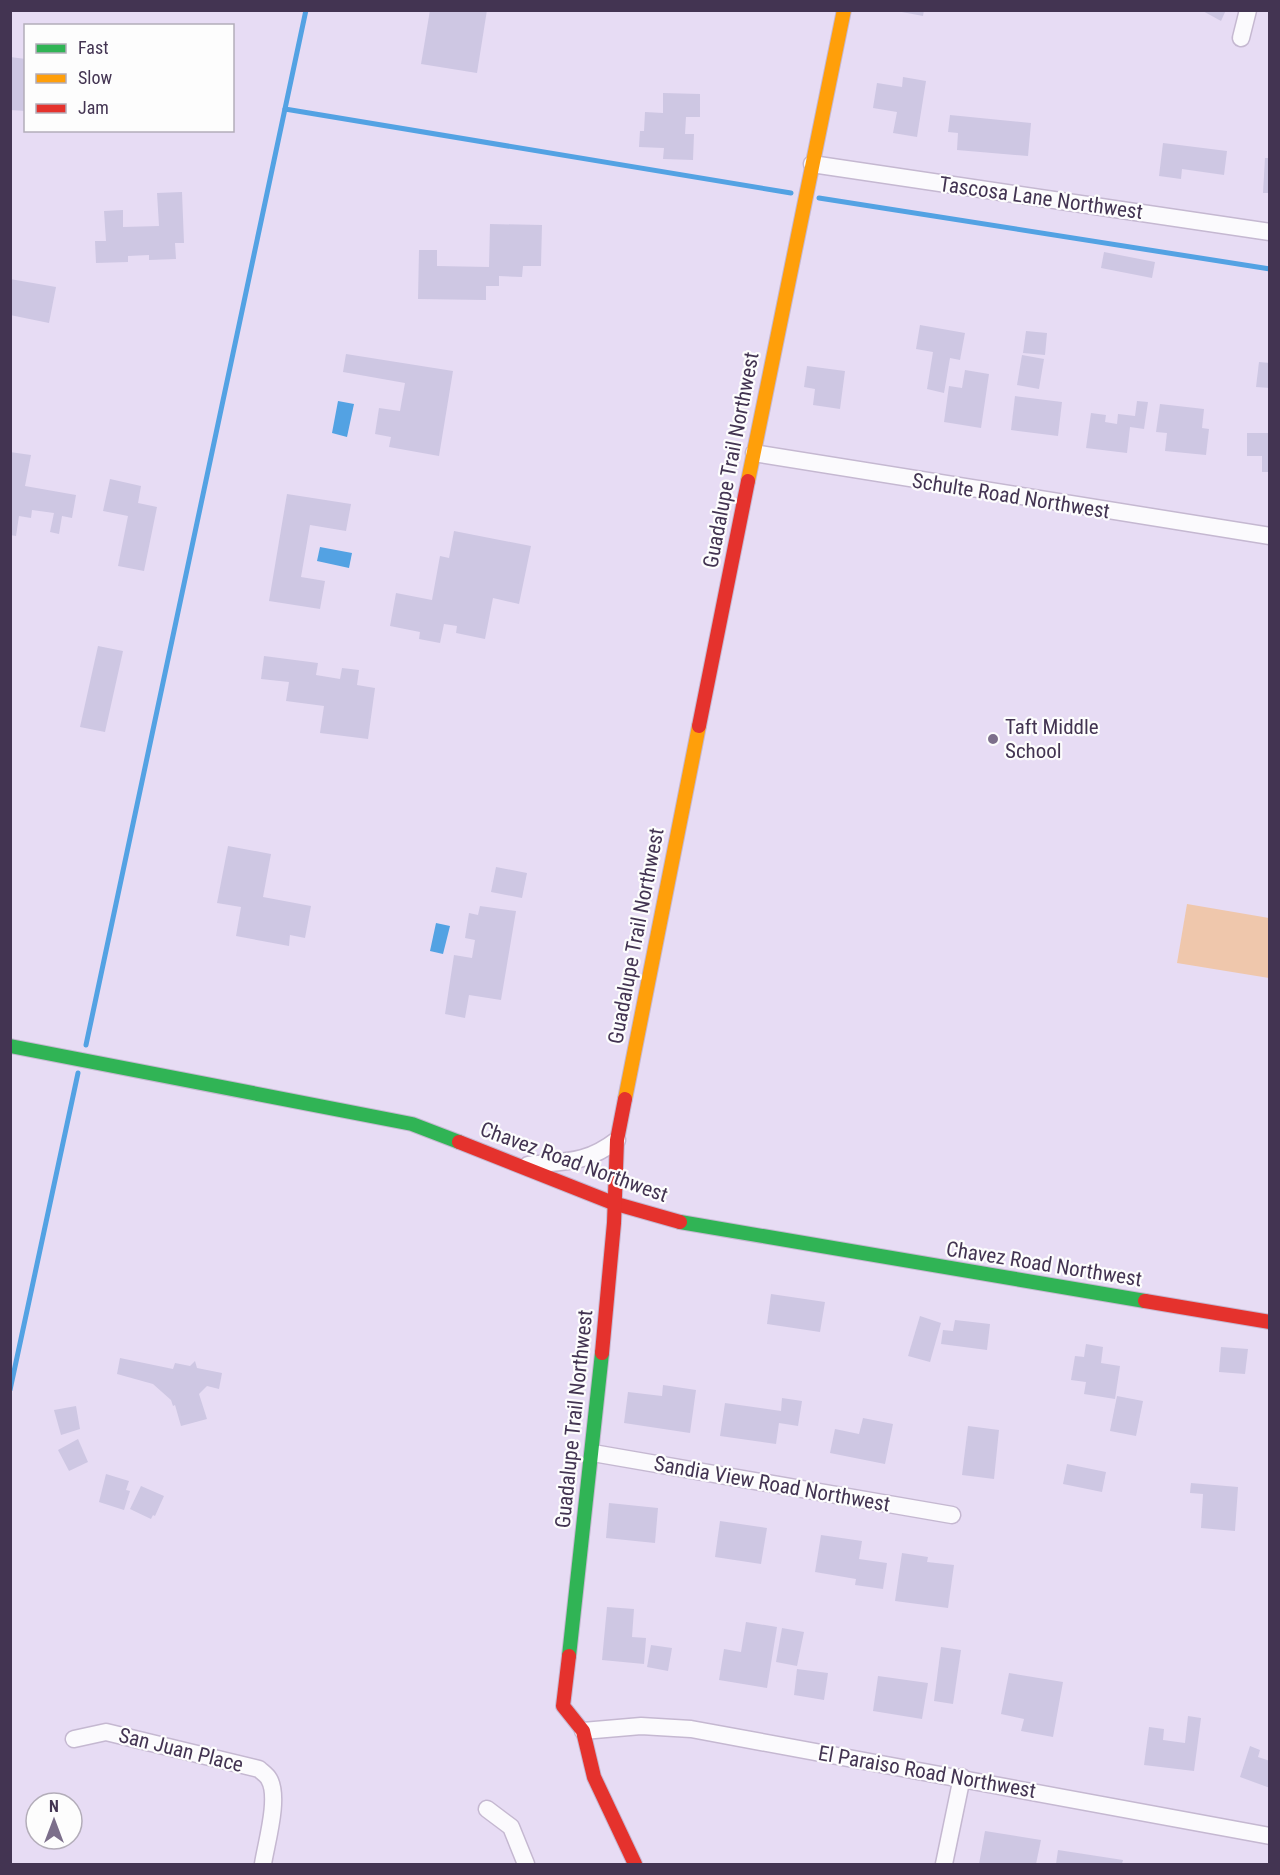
<svg xmlns="http://www.w3.org/2000/svg" width="1280" height="1875" font-family="'Roboto Condensed',sans-serif">
  <style>
    .green { fill: #efc7ac }
    .water { fill: #53a2e3 }
    .lines { fill: none; stroke-linecap: round; stroke-linejoin: round }
    .stream { stroke: #53a2e3; stroke-width: 5 }
    .building { fill: #cec7e3 }
    .street-casing { stroke: #c5b8d1; stroke-width: 19 }
    .fast-casing { stroke: #c5b8d1; stroke-width: 16 }
    .slow-casing { stroke: #c5b8d1; stroke-width: 16 }
    .jam-casing { stroke: #c5b8d1; stroke-width: 16 }
    .street { stroke: #fbfafd; stroke-width: 16 }
    .fast { stroke: #30b455; stroke-width: 14 }
    .slow { stroke: #ff9f0a; stroke-width: 14 }
    .jam { stroke: #e5322d; stroke-width: 14 }
    .poi-dot { fill: #7c6f8b; stroke: #fdfdfd; stroke-width: 2 }
    .labels { text-anchor: middle; dominant-baseline: central; stroke-width: 4.5; stroke-linejoin: round; paint-order: stroke }
    .street-label { font-size: 21px; fill: #433452; stroke: #fdfdfd }
    .poi-label { font-size: 21px; fill: #433452; stroke: #fdfdfd; text-anchor: start }
  </style>
  <rect width="100%" height="100%" fill="#e7dcf4"/>
  <path class="green" d="M 1187,904 L 1269,918 L 1269,978 L 1177,963 Z"/>
  <g class="water">
    <path d="M 338,401 L 354,404 L 347,437 L 332,433 Z"/>
    <path d="M 320,547 L 352,553 L 349,568 L 317,561 Z"/>
    <path d="M 436,923 L 450,926 L 443,954 L 430,951 Z"/>
  </g>
  <g class="lines">
    <g class="stream">
      <path d="M 285,109 L 791,193"/>
      <path d="M 819,198 L 1270,269"/>
      <path d="M 86,1045 L 306,10"/>
      <path d="M 10,1390 L 78,1073"/>
    </g>
  </g>
  <g class="building">
    <path d="M 430,10 L 487,10 L 477,73 L 421,64 Z"/>
    <path d="M 891,10 L 924,10 L 923,16 Z"/>
    <path d="M 1201,10 L 1226,10 L 1221,21 Z"/>
    <path d="M 10,57 L 26,59 L 26,111 L 10,110 Z"/>
    <path d="M 903,77 L 926,81 L 917,137 L 893,133 L 897,112 L 873,108 L 877,83 L 902,87 Z"/>
    <path d="M 663,93 L 700,94 L 700,117 L 686,117 L 685,134 L 694,134 L 693,160 L 663,159 L 664,148 L 639,147 L 640,131 L 644,131 L 645,112 L 663,113 Z"/>
    <path d="M 950,115 L 1031,123 L 1028,156 L 957,150 L 958,133 L 948,132 Z"/>
    <path d="M 1163,143 L 1227,151 L 1224,175 L 1182,169 L 1181,179 L 1159,176 Z"/>
    <path d="M 1265,158 L 1270,158 L 1270,193 L 1263,193 Z"/>
    <path d="M 182,192 L 184,243 L 175,243 L 176,259 L 149,260 L 149,255 L 128,256 L 128,262 L 96,263 L 95,241 L 106,241 L 104,211 L 123,210 L 123,227 L 159,226 L 157,193 Z"/>
    <path d="M 490,224 L 542,225 L 541,266 L 523,266 L 522,277 L 499,276 L 499,286 L 486,286 L 486,300 L 418,299 L 419,250 L 437,250 L 437,266 L 489,267 Z"/>
    <path d="M 1104,252 L 1155,262 L 1152,278 L 1101,268 Z"/>
    <path d="M 10,279 L 56,287 L 49,323 L 10,315 Z"/>
    <path d="M 920,325 L 965,333 L 960,360 L 950,358 L 944,393 L 927,389 L 933,352 L 916,349 Z"/>
    <path d="M 1026,331 L 1047,333 L 1045,355 L 1023,353 Z"/>
    <path d="M 346,354 L 453,371 L 439,456 L 389,447 L 391,437 L 375,434 L 379,408 L 400,411 L 405,383 L 343,372 Z"/>
    <path d="M 1022,355 L 1044,359 L 1039,389 L 1017,385 Z"/>
    <path d="M 1259,362 L 1270,363 L 1270,388 L 1256,387 Z"/>
    <path d="M 807,366 L 845,371 L 840,409 L 813,405 L 815,389 L 804,387 Z"/>
    <path d="M 965,370 L 989,374 L 981,428 L 944,422 L 949,386 L 962,388 Z"/>
    <path d="M 1015,396 L 1062,402 L 1058,436 L 1011,430 Z"/>
    <path d="M 1137,401 L 1148,402 L 1144,429 L 1130,427 L 1127,453 L 1086,448 L 1091,413 L 1106,415 L 1105,422 L 1117,424 L 1118,414 L 1135,416 Z"/>
    <path d="M 1160,404 L 1204,409 L 1202,428 L 1209,429 L 1206,455 L 1165,451 L 1167,433 L 1156,432 Z"/>
    <path d="M 1247,433 L 1270,433 L 1270,472 L 1262,472 L 1262,456 L 1247,456 Z"/>
    <path d="M 10,452 L 31,455 L 25,486 L 76,495 L 72,518 L 62,516 L 59,534 L 50,532 L 54,513 L 32,510 L 31,518 L 19,516 L 16,536 L 10,535 Z"/>
    <path d="M 110,479 L 141,486 L 138,503 L 157,507 L 144,571 L 118,566 L 128,516 L 103,511 Z"/>
    <path d="M 287,494 L 351,504 L 346,531 L 310,525 L 301,577 L 325,581 L 320,609 L 269,601 Z"/>
    <path d="M 454,531 L 531,546 L 519,604 L 493,598 L 485,639 L 456,633 L 457,626 L 444,624 L 440,643 L 419,639 L 420,632 L 390,626 L 396,593 L 432,600 L 440,556 L 449,558 Z"/>
    <path d="M 98,646 L 123,651 L 105,732 L 80,727 Z"/>
    <path d="M 264,656 L 318,663 L 316,675 L 340,679 L 342,668 L 359,670 L 357,685 L 375,688 L 368,739 L 320,733 L 324,706 L 286,701 L 289,682 L 261,679 Z"/>
    <path d="M 228,846 L 271,854 L 263,897 L 311,906 L 305,938 L 290,935 L 289,946 L 236,936 L 241,907 L 217,903 Z"/>
    <path d="M 496,867 L 527,873 L 522,898 L 491,892 Z"/>
    <path d="M 480,906 L 516,911 L 501,1000 L 469,995 L 465,1018 L 445,1014 L 454,955 L 472,958 L 475,940 L 465,938 L 469,913 L 478,915 Z"/>
    <path d="M 771,1294 L 825,1302 L 820,1332 L 767,1324 Z"/>
    <path d="M 920,1316 L 941,1323 L 930,1362 L 908,1356 Z"/>
    <path d="M 955,1320 L 990,1324 L 987,1350 L 941,1344 L 943,1330 L 953,1331 Z"/>
    <path d="M 1086,1344 L 1103,1347 L 1101,1363 L 1120,1366 L 1115,1399 L 1084,1394 L 1086,1382 L 1071,1380 L 1075,1356 L 1084,1357 Z"/>
    <path d="M 1221,1347 L 1248,1349 L 1245,1374 L 1219,1372 Z"/>
    <path d="M 120,1358 L 173,1369 L 175,1363 L 190,1366 L 195,1361 L 197,1368 L 222,1373 L 219,1389 L 207,1386 L 199,1394 L 207,1419 L 181,1426 L 175,1405 L 173,1406 L 171,1400 L 153,1384 L 117,1374 Z"/>
    <path d="M 663,1385 L 696,1390 L 690,1433 L 624,1423 L 628,1392 L 662,1396 Z"/>
    <path d="M 1117,1396 L 1143,1401 L 1136,1436 L 1110,1431 Z"/>
    <path d="M 782,1398 L 802,1401 L 798,1426 L 779,1423 L 776,1444 L 720,1436 L 725,1403 L 781,1411 Z"/>
    <path d="M 76,1406 L 80,1429 L 61,1435 L 54,1410 Z"/>
    <path d="M 863,1418 L 893,1424 L 885,1464 L 830,1453 L 835,1429 L 859,1434 Z"/>
    <path d="M 968,1426 L 999,1430 L 994,1479 L 962,1475 Z"/>
    <path d="M 78,1439 L 88,1462 L 69,1471 L 58,1450 Z"/>
    <path d="M 1067,1464 L 1106,1472 L 1102,1492 L 1063,1484 Z"/>
    <path d="M 106,1474 L 129,1481 L 126,1490 L 130,1491 L 124,1510 L 99,1502 Z"/>
    <path d="M 1191,1483 L 1238,1487 L 1235,1531 L 1201,1528 L 1203,1494 L 1190,1493 Z"/>
    <path d="M 141,1486 L 164,1496 L 155,1516 L 153,1515 L 151,1519 L 130,1509 Z"/>
    <path d="M 609,1503 L 658,1508 L 655,1543 L 606,1538 Z"/>
    <path d="M 720,1521 L 767,1528 L 761,1564 L 715,1557 Z"/>
    <path d="M 821,1535 L 862,1541 L 859,1559 L 887,1563 L 883,1589 L 855,1585 L 856,1579 L 815,1572 Z"/>
    <path d="M 902,1553 L 928,1557 L 927,1562 L 954,1565 L 948,1608 L 895,1601 Z"/>
    <path d="M 607,1607 L 634,1609 L 632,1637 L 646,1638 L 644,1664 L 602,1660 Z"/>
    <path d="M 746,1622 L 777,1627 L 767,1688 L 719,1680 L 724,1649 L 741,1652 Z"/>
    <path d="M 782,1628 L 804,1632 L 797,1666 L 776,1662 Z"/>
    <path d="M 651,1645 L 672,1648 L 668,1671 L 647,1667 Z"/>
    <path d="M 941,1647 L 961,1650 L 953,1704 L 934,1701 Z"/>
    <path d="M 797,1669 L 828,1673 L 824,1700 L 794,1695 Z"/>
    <path d="M 1009,1673 L 1063,1682 L 1053,1737 L 1021,1731 L 1024,1719 L 1001,1714 Z"/>
    <path d="M 878,1676 L 928,1683 L 922,1719 L 873,1711 Z"/>
    <path d="M 1188,1716 L 1201,1718 L 1194,1771 L 1144,1765 L 1149,1727 L 1164,1729 L 1163,1740 L 1185,1743 Z"/>
    <path d="M 1250,1746 L 1260,1750 L 1258,1757 L 1270,1761 L 1270,1788 L 1240,1777 Z"/>
    <path d="M 985,1831 L 1041,1840 L 1036,1864 L 979,1864 Z"/>
    <path d="M 1058,1850 L 1123,1860 L 1122,1864 L 1056,1864 Z"/>
  </g>
  <g class="lines">
    <defs>
      <g id="street">
        <path d="M 1241,38 L 1248,10"/>
        <path d="M 812,164 L 1270,232"/>
        <path d="M 754,453 L 1270,536"/>
        <path d="M 528,1165 C 565,1161 586,1164 617,1140"/>
        <path d="M 593,1453 L 952,1515"/>
        <path d="M 583,1731 L 641,1726 L 691,1729 L 1270,1836"/>
        <path d="M 74,1739 L 106,1732 L 259,1769 C 262,1772 267,1775 269,1779 C 280,1797 266,1844 263,1864"/>
        <path d="M 487,1809 L 511,1827 L 526,1864"/>
        <path d="M 944,1864 L 962,1777"/>
      </g>
      <g id="fast">
        <path d="M 10,1046 L 412,1124 L 459,1142"/>
        <path d="M 680,1222 L 1145,1301"/>
        <path d="M 569,1656 L 602,1353"/>
      </g>
      <g id="slow">
        <path d="M 748,481 L 844,10"/>
        <path d="M 625,1099 L 699,726"/>
      </g>
      <g id="jam">
        <path d="M 699,726 L 748,481"/>
        <path d="M 459,1142 L 613,1203 L 680,1222"/>
        <path d="M 1145,1301 L 1270,1322"/>
        <path d="M 602,1353 L 614,1223 L 617,1140 L 625,1099"/>
        <path d="M 569,1656 L 563,1706 L 583,1731 L 594,1777 L 635,1864"/>
      </g>
    </defs>
    <use href="#street" class="street-casing"/>
    <use href="#fast" class="fast-casing"/>
    <use href="#slow" class="slow-casing"/>
    <use href="#jam" class="jam-casing"/>
    <use href="#street" class="street"/>
    <use href="#fast" class="fast"/>
    <use href="#slow" class="slow"/>
    <use href="#jam" class="jam"/>
  </g>
  <circle class="poi-dot" cx="993" cy="739" r="6"/>
  <g class="labels">
    <g class="street-label">
      <text transform="translate(1041 198) rotate(8)">Tascosa Lane Northwest</text>
      <text transform="translate(731 460) rotate(-79)">Guadalupe Trail Northwest</text>
      <text transform="translate(1011 496) rotate(9)">Schulte Road Northwest</text>
      <text transform="translate(636 936) rotate(-79)">Guadalupe Trail Northwest</text>
      <text transform="translate(574 1162) rotate(20)">Chavez Road Northwest</text>
      <text transform="translate(1044 1264) rotate(9)">Chavez Road Northwest</text>
      <text transform="translate(574 1419) rotate(-84)">Guadalupe Trail Northwest</text>
      <text transform="translate(772 1484) rotate(10)">Sandia View Road Northwest</text>
      <text transform="translate(181 1750) rotate(14)">San Juan Place</text>
      <text transform="translate(927 1772) rotate(10)">El Paraiso Road Northwest</text>
    </g>
    <g class="poi-label">
      <text x="1005" y="727">Taft Middle<tspan x="1005" dy="24">School</tspan></text>
    </g>
  </g>
  <rect width="1280" height="1875" fill="none" stroke="#433452" stroke-width="24"/>
  <rect x="24" y="24" width="210" height="108" fill="#fdfdfd" stroke="#b3adb9" stroke-width="1.5"/>
  <rect x="36" y="44" width="30" height="9" fill="#30b455" stroke="#b3adb9" stroke-width="1.5"/>
  <text x="78" y="54" font-size="18" fill="#433452">Fast</text>
  <rect x="36" y="74" width="30" height="9" fill="#ff9f0a" stroke="#b3adb9" stroke-width="1.5"/>
  <text x="78" y="84" font-size="18" fill="#433452">Slow</text>
  <rect x="36" y="104" width="30" height="9" fill="#e5322d" stroke="#b3adb9" stroke-width="1.5"/>
  <text x="78" y="114" font-size="18" fill="#433452">Jam</text>
  <g transform="translate(54 1821)"><circle r="28" fill="#fdfdfd" stroke="#b3adb9" stroke-width="1.5"/>
  <path d="M0-4.5L10 22L0 15L-10 22Z" fill="#7c6f8b"/>
  <text y="-9" font-size="16" font-weight="bold" text-anchor="middle" fill="#433452">N</text>
  </g>
</svg>
